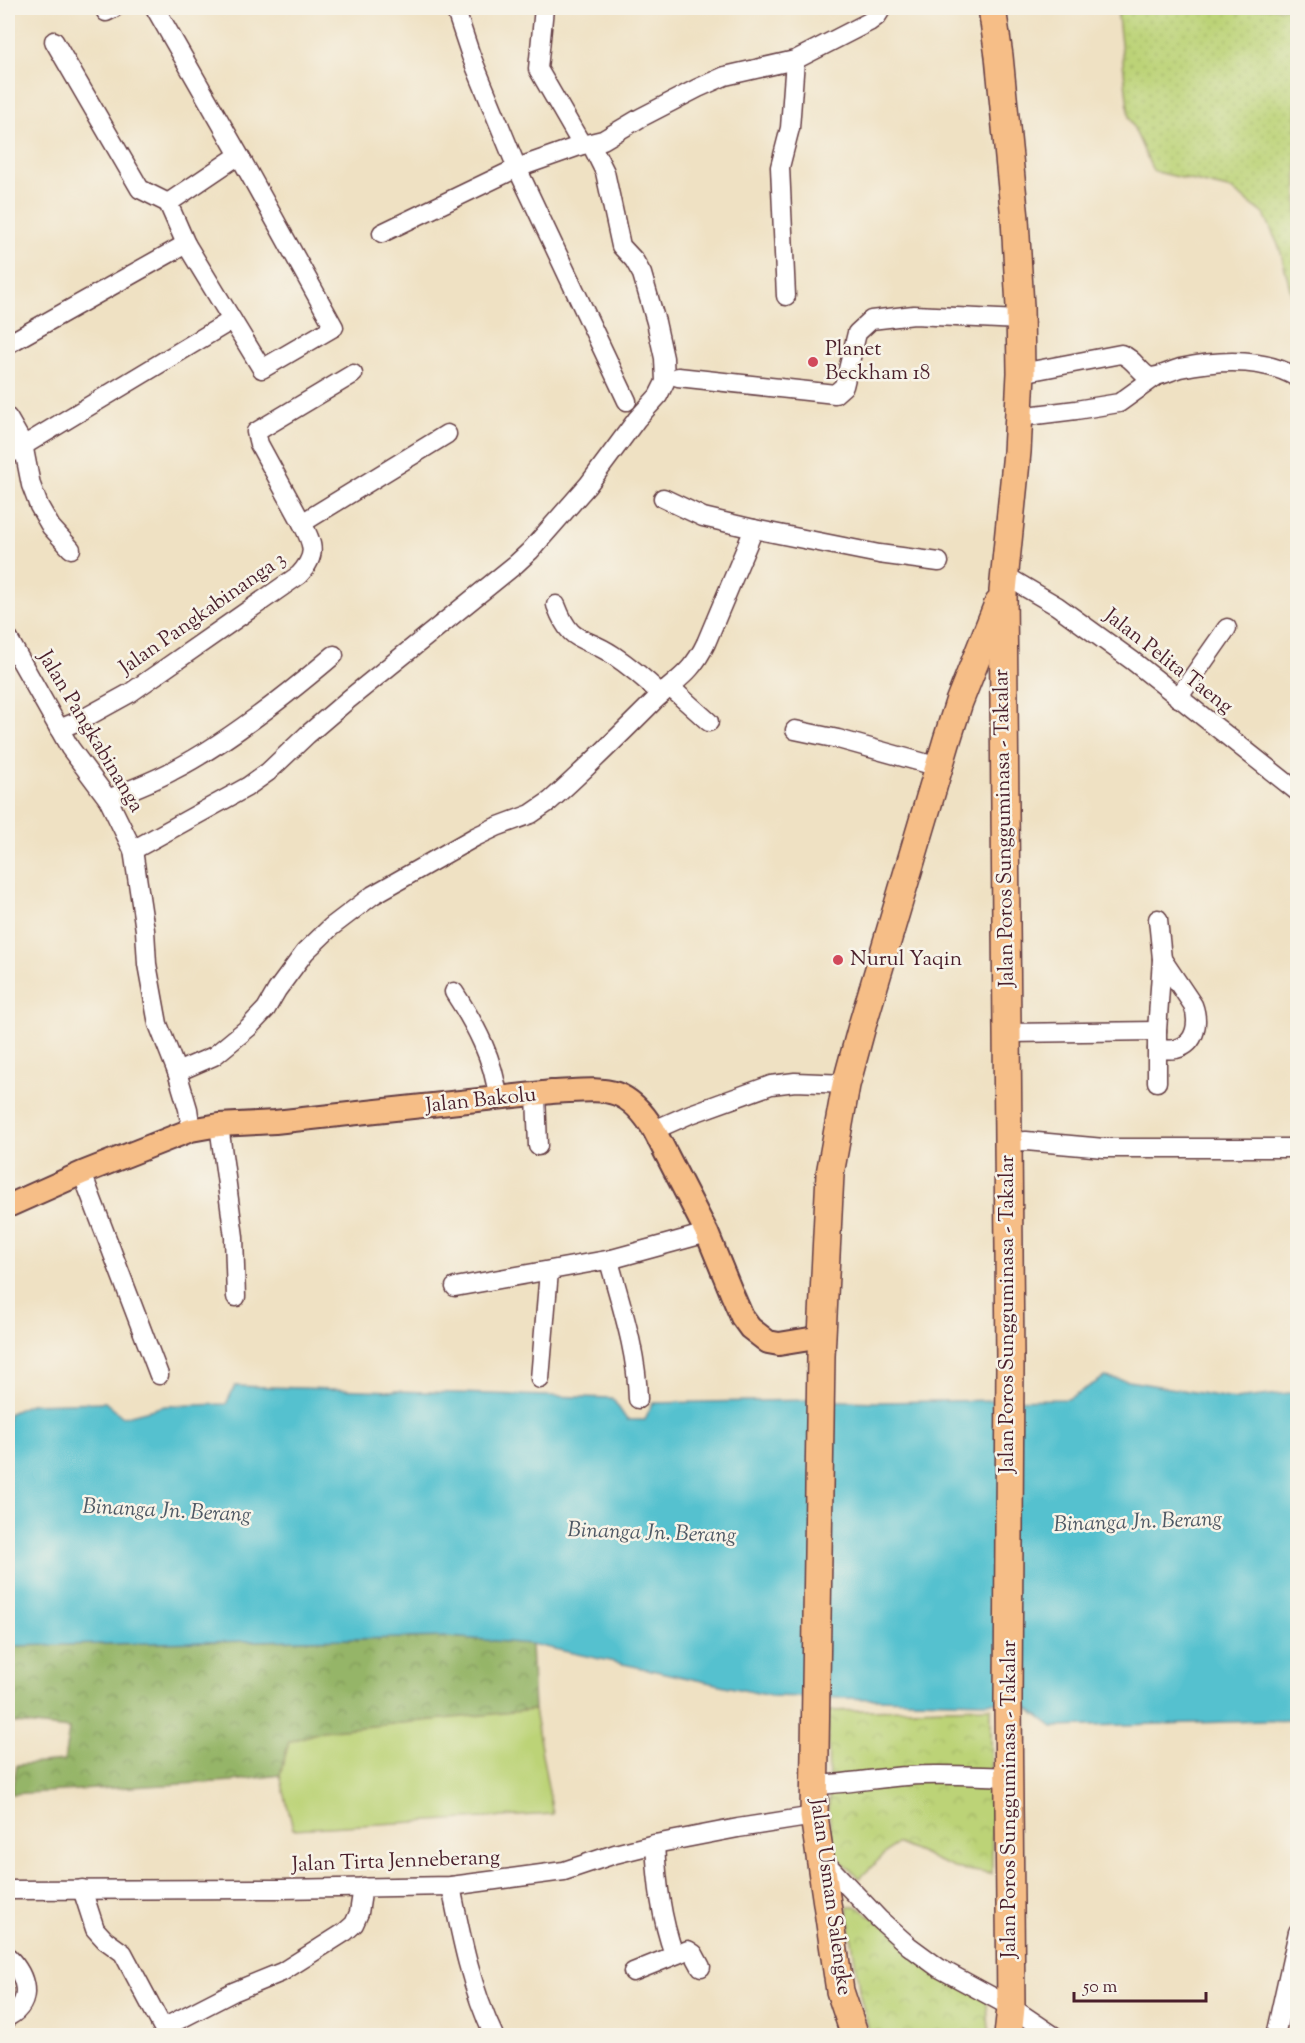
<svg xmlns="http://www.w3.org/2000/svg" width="1305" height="2043" font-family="'Sorts Mill Goudy',serif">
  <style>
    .grass { fill: url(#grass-dots); stroke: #837951; stroke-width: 1.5 }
    .forest { fill: url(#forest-crowns); stroke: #706a4a; stroke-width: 1.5 }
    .park { fill: url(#park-crowns); stroke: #837951; stroke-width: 1.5 }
    .garden { fill: #bcd377; stroke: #837951; stroke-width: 1.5 }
    .water { fill: #55c1cf; stroke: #50707d; stroke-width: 1.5 }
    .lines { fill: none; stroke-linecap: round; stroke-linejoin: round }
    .minor-casing { stroke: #633c42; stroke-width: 21 }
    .major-casing { stroke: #633c42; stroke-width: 26 }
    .highway-casing { stroke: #633c42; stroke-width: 30 }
    .minor { stroke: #fff; stroke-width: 18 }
    .major { stroke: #f6be87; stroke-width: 22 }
    .highway { stroke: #f6be87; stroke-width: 27 }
    .poi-dot { fill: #d1495b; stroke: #f7f3e8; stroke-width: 2 }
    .labels { text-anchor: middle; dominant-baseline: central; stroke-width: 5; stroke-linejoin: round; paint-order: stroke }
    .poi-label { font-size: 21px; fill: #4a1f2b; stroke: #f7f3e8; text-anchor: start }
    .street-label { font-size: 21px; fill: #4a1f2b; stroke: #f7f3e8 }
    .water-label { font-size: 22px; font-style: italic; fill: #4e5864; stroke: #f7f3e8 }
  </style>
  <defs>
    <pattern id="grass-dots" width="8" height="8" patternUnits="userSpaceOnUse" patternTransform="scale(1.5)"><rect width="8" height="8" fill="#bcd377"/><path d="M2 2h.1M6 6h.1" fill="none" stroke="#a3b567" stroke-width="1.8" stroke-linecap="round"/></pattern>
    <pattern id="forest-crowns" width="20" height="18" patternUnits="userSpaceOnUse" patternTransform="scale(1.5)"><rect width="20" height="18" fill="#95b568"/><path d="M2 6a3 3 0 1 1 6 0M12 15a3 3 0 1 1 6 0" fill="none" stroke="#7c9356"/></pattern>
    <pattern id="park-crowns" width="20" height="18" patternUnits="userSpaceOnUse" patternTransform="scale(1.5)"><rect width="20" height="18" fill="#bcd377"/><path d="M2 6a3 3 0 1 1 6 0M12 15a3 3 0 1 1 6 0" fill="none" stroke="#a3b567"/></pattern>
  </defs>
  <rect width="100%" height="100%" fill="#f7f3e8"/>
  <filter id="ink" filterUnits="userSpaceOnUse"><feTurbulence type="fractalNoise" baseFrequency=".0167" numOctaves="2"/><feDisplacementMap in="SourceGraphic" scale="12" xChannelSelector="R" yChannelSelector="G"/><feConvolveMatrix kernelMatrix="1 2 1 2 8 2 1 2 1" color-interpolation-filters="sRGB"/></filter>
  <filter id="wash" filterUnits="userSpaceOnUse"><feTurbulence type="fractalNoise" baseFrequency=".008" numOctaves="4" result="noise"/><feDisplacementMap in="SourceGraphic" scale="24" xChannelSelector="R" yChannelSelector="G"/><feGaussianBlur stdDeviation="1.35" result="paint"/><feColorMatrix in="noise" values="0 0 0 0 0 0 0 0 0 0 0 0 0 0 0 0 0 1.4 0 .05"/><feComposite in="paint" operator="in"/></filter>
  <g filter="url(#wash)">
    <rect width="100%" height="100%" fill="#efe1c3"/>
    <path class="grass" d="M 1117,8 L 1297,8 L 1297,316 L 1280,249 L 1264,214 L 1232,190 L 1153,171 L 1129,117 Z"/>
    <path class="forest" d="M 450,1637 L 531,1644 L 534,1710 L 323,1731 L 289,1742 L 280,1775 L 233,1781 L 11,1794 L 17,1765 L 64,1761 L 69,1729 L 8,1722 L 8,1646 Z"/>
    <g class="park">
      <path d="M 991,1707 L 992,1874 L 954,1868 L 896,1843 L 860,1878 L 833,1855 L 829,1812 L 828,1711 Z"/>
      <path d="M 847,1906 L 856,1906 L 986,1993 L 989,2029 L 987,2035 L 870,2035 L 860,1996 Z"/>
    </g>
    <path class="garden" d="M 534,1710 L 553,1814 L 293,1829 L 280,1775 L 289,1742 L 323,1731 Z"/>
    <path class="water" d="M 1105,1377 L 1235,1399 L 1297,1392 L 1297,1720 L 1053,1727 L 1021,1703 L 771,1696 L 531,1644 L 450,1637 L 8,1646 L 8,1414 L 30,1404 L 105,1402 L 123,1417 L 165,1406 L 226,1404 L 235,1386 L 612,1398 L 627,1420 L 645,1420 L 652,1403 L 810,1400 L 880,1402 L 1068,1399 Z"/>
  </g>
  <g filter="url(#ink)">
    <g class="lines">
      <defs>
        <g id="minor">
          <path d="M 155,8 L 239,155 L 334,327 L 262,369 L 186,244 L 168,203 L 239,155"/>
          <path d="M 455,8 L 471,56 L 517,168 L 627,401"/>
          <path d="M 544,8 L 538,69 L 582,145"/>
          <path d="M 106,12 L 114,8"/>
          <path d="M 54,41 L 140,189 L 168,203"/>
          <path d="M 382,233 L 517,168 L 582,145 L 603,140 L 640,118 L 698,88 L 725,76 L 795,60 L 869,22 L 877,16 L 882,8"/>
          <path d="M 786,296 L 780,167 L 790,128 L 795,60"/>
          <path d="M 8,344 L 186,244"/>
          <path d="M 1021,373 L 1121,354 C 1133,358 1138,370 1149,377 C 1160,377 1170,371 1180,368 C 1218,360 1263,357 1298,378"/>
          <path d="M 678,377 L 835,394 L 844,386 L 857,333 L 871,320 L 914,315 L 1020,320"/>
          <path d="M 1019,417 L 1076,410 L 1119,403 L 1155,377"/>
          <path d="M 8,418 L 23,444 L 31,485 L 39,506 L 51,527 L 71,549"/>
          <path d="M 8,455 L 232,320"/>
          <path d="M 663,498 L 703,517 L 754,529"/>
          <path d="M 302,523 L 259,444 L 256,432 L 353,374"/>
          <path d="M 1006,576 L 1057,606 L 1133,661 L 1298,792"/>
          <path d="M 556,605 C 572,647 582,634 613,655 C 631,667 646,680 661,694"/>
          <path d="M 8,638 L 70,748 L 108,799 L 133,850 L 145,930 L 147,964 L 158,1024 L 177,1072 L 188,1109 L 191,1130"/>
          <path d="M 670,687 L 709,722"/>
          <path d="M 1178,698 L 1227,628"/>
          <path d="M 59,729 L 81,720 L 130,693 L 299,575 C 317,555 314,546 302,523 L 447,434"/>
          <path d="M 795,730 L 838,739 L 939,767"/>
          <path d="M 108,799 C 129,790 152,782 172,771 C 227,743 287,695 334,655"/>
          <path d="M 133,850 L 247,787 L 268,772 L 307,735 L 349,699 L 516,564 L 530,551 L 588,485 L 637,419 L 658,396 L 665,382 L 664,358 L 656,322 L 642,274 L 634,260 L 621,246 L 605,172 L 591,144"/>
          <path d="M 454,992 C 475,1024 494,1059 498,1098"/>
          <path d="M 1007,1033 L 1157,1031"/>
          <path d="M 1157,1049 C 1163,1049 1170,1050 1176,1049 C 1197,1044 1199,1021 1193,1005 L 1162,959"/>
          <path d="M 177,1072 L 214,1056 L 248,1028 L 266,1009 L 277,990 L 305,952 L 331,927 L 373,895 L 475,837 L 496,827 L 531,814 L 550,801 C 586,769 620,735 654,701 C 677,679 692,673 706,643 L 754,529 L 879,554 L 939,562"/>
          <path d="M 1157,1082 L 1157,1031 L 1162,959 L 1158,919"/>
          <path d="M 536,1095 L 538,1146"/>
          <path d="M 219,1125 L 234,1237 L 236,1297"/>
          <path d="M 654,1130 L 688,1115 L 771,1085 L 795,1082 L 847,1084"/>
          <path d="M 1007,1142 L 1026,1141 L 1104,1148 L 1298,1148"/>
          <path d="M 82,1173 L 159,1375"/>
          <path d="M 455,1287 L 612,1259"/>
          <path d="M 540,1379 L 549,1271"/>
          <path d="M 638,1399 C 637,1354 623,1311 611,1268 L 612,1259 L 707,1233"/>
          <path d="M 814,1785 C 846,1784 876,1778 907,1776 C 941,1773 975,1776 1009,1777"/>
          <path d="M 655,1844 C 657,1882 661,1918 674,1954"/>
          <path d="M 821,1858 L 879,1919 L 909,1946 L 939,1968 L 1011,2007 L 1054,2036"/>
          <path d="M 451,1886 C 461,1937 471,1988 494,2036"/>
          <path d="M 82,1889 L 95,1929 L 105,1940 L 123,1953 L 163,2028 L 233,1992 L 282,1972 L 345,1932 L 354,1924 L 359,1913 L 363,1887"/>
          <path d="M 8,1890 L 281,1889 L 451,1886 L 564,1871 L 615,1854 L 655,1844 L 738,1828 L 814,1816"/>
          <path d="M 8,1957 C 26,1975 35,2002 8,2017"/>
          <path d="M 633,1972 L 688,1950 L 694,1954 L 701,1967"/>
          <path d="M 1275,2036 L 1298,1932"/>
        </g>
        <path id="major" d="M 8,1206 L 82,1173 L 191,1130 L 219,1125 L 275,1122 L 552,1092 C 602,1090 625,1082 654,1130 L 707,1233 L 732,1294 L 742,1317 L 750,1328 L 768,1342 L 779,1344 L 822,1337"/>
        <g id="highway">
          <path d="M 992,8 L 999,56 L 1015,219 L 1020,307 L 1021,373 L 1017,452 L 1003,591 L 1010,1361 L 1008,1703 L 1011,2007 L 1008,2036"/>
          <path d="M 855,2036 L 840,1991 L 814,1816 L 821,1356 L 830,1174 L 846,1085 L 862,1026 L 947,740 L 959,702 L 998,604"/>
        </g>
      </defs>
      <use href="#minor" class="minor-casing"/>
      <use href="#major" class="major-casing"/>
      <use href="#highway" class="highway-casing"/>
      <use href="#minor" class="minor"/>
      <use href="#major" class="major"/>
      <use href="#highway" class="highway"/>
    </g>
  </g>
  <g class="poi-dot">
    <circle cx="813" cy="362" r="6"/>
    <circle cx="838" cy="960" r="6"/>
  </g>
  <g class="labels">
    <g class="poi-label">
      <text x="825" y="350">Planet<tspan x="825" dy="24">Beckham 18</tspan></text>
      <text x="850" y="960">Nurul Yaqin</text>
    </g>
    <g class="street-label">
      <text transform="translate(203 614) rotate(-35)">Jalan Pangkabinanga 3</text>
      <text transform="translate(1168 662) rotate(38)">Jalan Pelita Taeng</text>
      <text transform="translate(90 732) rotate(59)">Jalan Pangkabinanga</text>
      <text transform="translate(1005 828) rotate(-91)">Jalan Poros Sungguminasa - Takalar</text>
      <text transform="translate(481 1101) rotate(-6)">Jalan Bakolu</text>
      <text transform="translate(1008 1314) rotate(-90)">Jalan Poros Sungguminasa - Takalar</text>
      <text transform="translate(1010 1799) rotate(-90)">Jalan Poros Sungguminasa - Takalar</text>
      <text transform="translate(396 1862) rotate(-2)">Jalan Tirta Jenneberang</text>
      <text transform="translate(830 1897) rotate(82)">Jalan Usman Salengke</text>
    </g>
    <g class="water-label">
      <text transform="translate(167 1512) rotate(3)">Binanga Jn. Berang</text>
      <text transform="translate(1138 1523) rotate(-2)">Binanga Jn. Berang</text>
      <text transform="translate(652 1534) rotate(2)">Binanga Jn. Berang</text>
    </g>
  </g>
  <rect width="1305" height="2043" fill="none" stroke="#f7f3e8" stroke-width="30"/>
  <path d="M1074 1992v9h132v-9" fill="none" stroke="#4a1f2b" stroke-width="3"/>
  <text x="1083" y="1992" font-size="18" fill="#4a1f2b" stroke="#f7f3e8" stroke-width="4.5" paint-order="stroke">50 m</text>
</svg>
